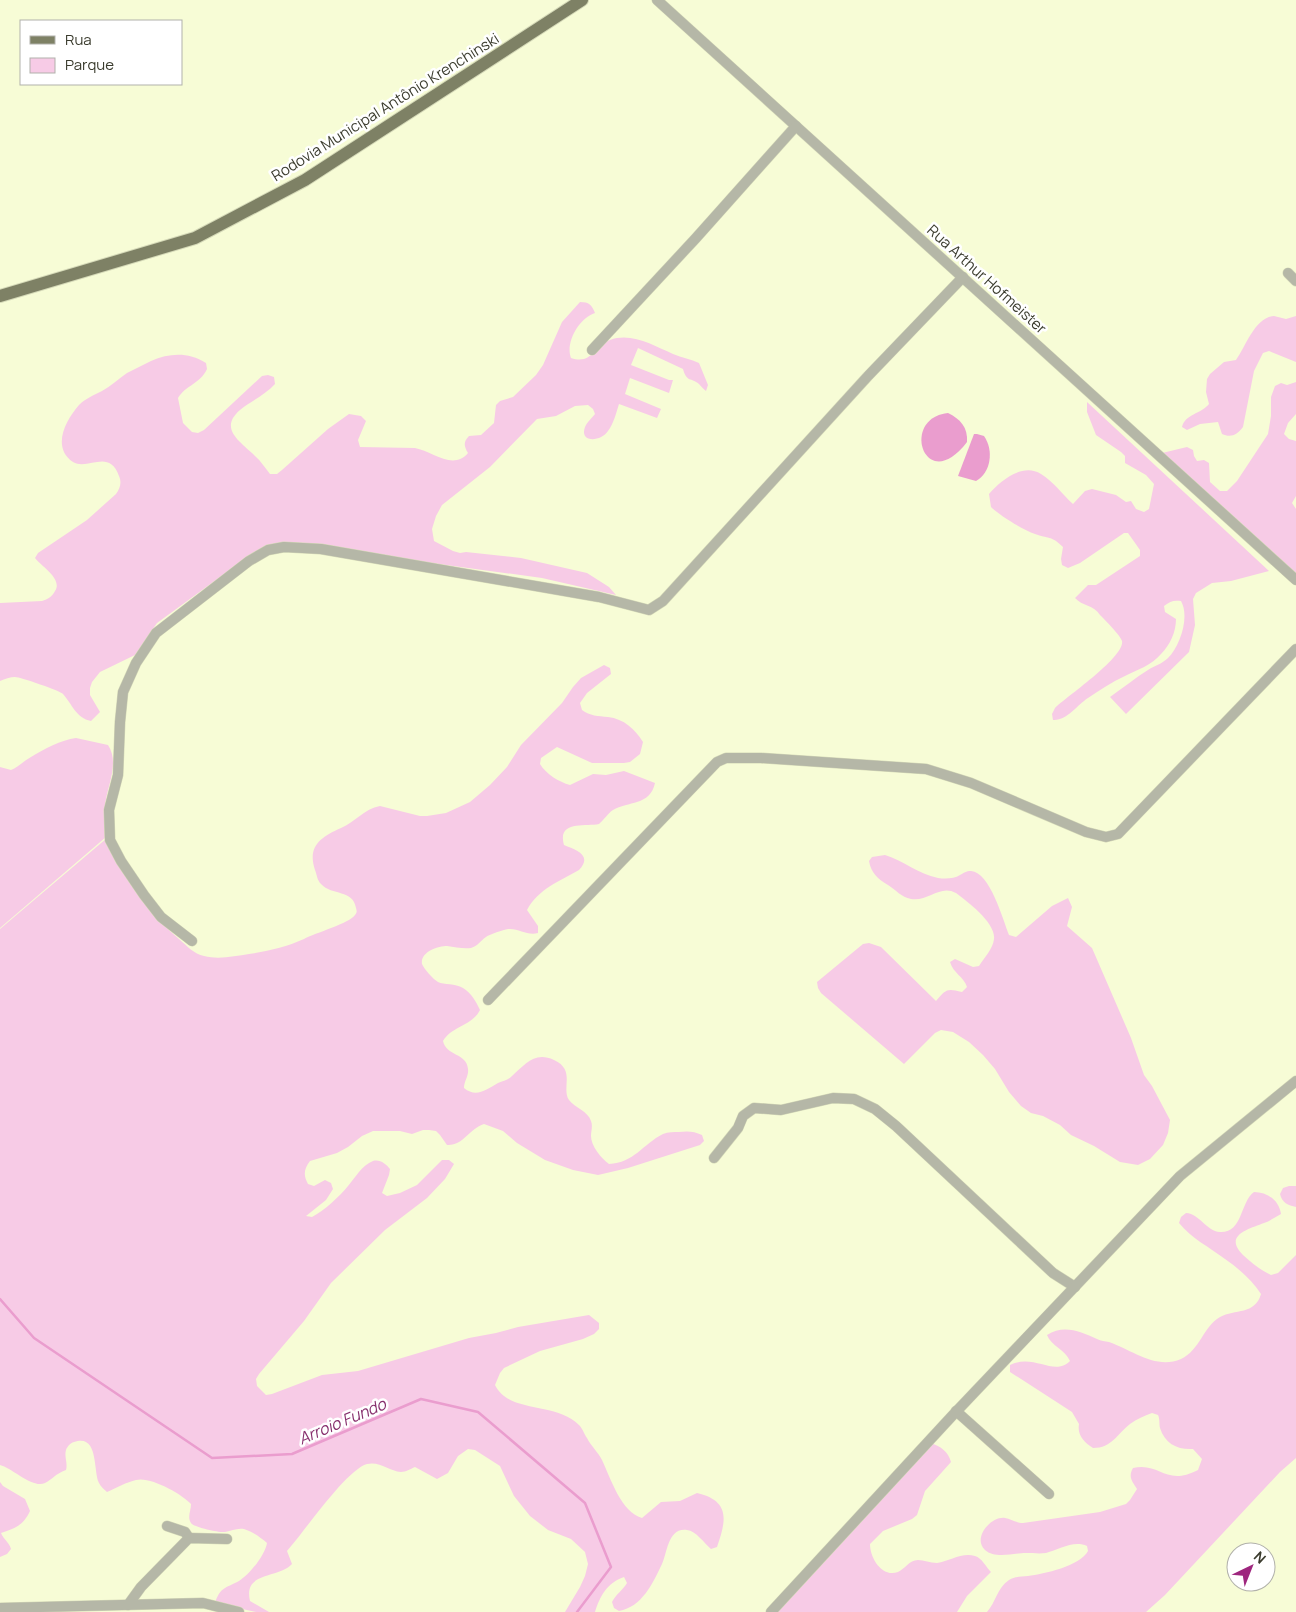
<svg xmlns="http://www.w3.org/2000/svg" width="1296" height="1612" font-family="Manrope,sans-serif">
  <style>
    .green { fill: #f7cbe6 }
    .water { fill: #ea9dce }
    .lines { fill: none; stroke-linecap: round; stroke-linejoin: round }
    .stream { stroke: #ea9dce; stroke-width: 2.5 }
    .minor-casing { stroke: #d5d9b8; stroke-width: 11 }
    .major-casing { stroke: #d5d9b8; stroke-width: 14 }
    .minor { stroke: #b5b7a7; stroke-width: 10 }
    .major { stroke: #7e8165; stroke-width: 12 }
    .labels { text-anchor: middle; dominant-baseline: central; stroke-width: 5; stroke-linejoin: round; paint-order: stroke }
    .street-label { font-size: 15px; fill: #3b3c2e; stroke: #fff }
    .water-label { font-size: 16px; font-style: italic; fill: #872f6d; stroke: #fff }
  </style>
  <rect width="100%" height="100%" fill="#f7fcd6"/>
  <g class="green">
    <path d="M 580,302 C 589,302 592,305 595,313 C 579,318 565,343 571,358 C 592,365 594,346 610,340 C 632,332 654,346 673,354 C 682,358 691,359 699,363 L 708,385 L 706,391 C 703,389 701,386 699,384 C 691,377 687,383 683,369 L 638,348 L 631,365 L 669,380 L 673,380 L 669,393 L 630,378 L 625,394 L 661,409 L 657,418 L 619,404 C 616,413 614,423 608,431 C 601,442 579,443 585,427 C 587,422 592,418 595,414 L 593,409 L 588,405 L 575,406 L 556,416 L 537,419 L 490,467 L 442,505 L 436,516 L 432,529 L 434,541 L 453,551 L 460,553 L 466,552 L 521,558 L 587,573 L 609,587 L 616,595 L 542,578 L 373,555 L 316,544 L 282,542 L 265,547 L 242,561 L 157,623 L 135,655 L 100,672 L 92,682 L 90,688 L 90,695 L 100,712 L 91,721 C 76,718 72,704 63,694 C 61,691 20,677 15,677 C 10,677 5,679 0,681 L 0,603 L 42,601 C 48,599 52,597 55,591 C 63,579 42,567 35,558 L 38,553 L 87,520 L 116,494 C 120,488 122,483 119,476 C 109,448 88,471 73,462 C 51,447 66,420 79,405 C 85,399 94,395 102,391 C 111,386 118,379 127,373 C 135,369 143,365 151,361 C 170,353 188,352 206,363 L 207,369 C 200,384 186,385 178,398 L 183,423 L 192,432 L 198,433 L 204,430 L 262,376 L 268,375 L 274,377 L 275,384 C 265,395 251,401 240,410 C 218,429 241,442 255,456 C 261,461 265,468 270,474 L 277,474 L 282,470 L 328,429 L 349,414 L 361,416 L 366,421 L 358,440 L 360,447 L 415,448 C 432,451 453,471 468,453 C 464,446 463,442 469,436 L 481,435 L 494,423 L 496,405 L 500,401 L 513,397 L 536,375 L 543,365 L 562,322 Z"/>
    <path d="M 1274,316 L 1286,319 L 1296,316 L 1296,362 L 1269,351 L 1263,353 L 1254,371 L 1243,427 C 1237,435 1231,438 1222,434 L 1218,422 L 1200,424 L 1187,430 L 1182,427 C 1185,414 1201,414 1209,404 L 1206,392 L 1207,379 L 1210,374 L 1224,362 L 1236,360 C 1246,346 1255,317 1274,316 Z"/>
    <path d="M 1296,382 L 1296,414 L 1288,423 L 1284,434 L 1289,439 L 1296,441 L 1296,496 L 1292,503 L 1296,509 L 1296,576 L 1162,453 L 1187,447 L 1193,450 L 1194,456 L 1197,461 L 1204,460 L 1209,463 L 1210,482 L 1220,491 L 1227,491 L 1237,481 L 1268,434 L 1271,416 L 1271,397 L 1275,386 L 1281,383 L 1287,385 Z"/>
    <path d="M 1087,402 L 1269,571 L 1231,581 L 1212,583 L 1196,593 L 1193,599 L 1195,625 L 1189,652 L 1126,714 L 1110,697 C 1123,688 1135,678 1148,670 C 1154,666 1162,664 1168,658 C 1180,646 1190,617 1181,601 C 1174,600 1170,601 1164,606 L 1165,612 L 1176,619 C 1176,632 1170,645 1161,654 C 1152,665 1137,670 1125,676 C 1112,682 1100,690 1088,698 C 1077,705 1067,721 1053,720 L 1052,714 L 1055,708 C 1066,697 1125,657 1122,641 C 1121,636 1105,620 1100,615 C 1094,605 1082,606 1075,598 L 1088,585 L 1096,585 L 1137,558 L 1140,556 L 1140,550 L 1128,533 L 1124,533 L 1080,563 L 1068,568 L 1062,565 L 1061,559 L 1063,547 C 1051,535 1048,539 1035,534 C 1023,530 999,515 991,507 L 989,494 C 1000,481 1023,462 1041,474 C 1053,481 1063,495 1073,504 L 1085,491 L 1092,489 L 1116,495 L 1126,502 L 1131,501 L 1136,509 L 1144,512 L 1149,509 L 1154,484 L 1146,475 L 1125,463 L 1125,456 L 1121,452 L 1096,435 L 1087,412 Z"/>
    <path d="M 604,665 L 610,668 L 611,674 L 587,693 L 580,703 L 582,710 C 590,716 598,716 608,717 C 624,719 635,729 643,742 L 640,754 L 630,762 L 624,763 L 592,763 L 557,747 L 541,758 L 540,764 C 546,774 559,782 570,785 L 593,774 L 606,775 L 624,771 L 655,783 C 650,806 628,801 613,810 C 608,813 604,820 599,824 C 585,827 557,820 564,845 C 576,850 593,855 579,870 C 560,881 538,889 527,910 L 538,926 L 538,933 C 527,936 519,928 508,929 C 503,930 490,934 486,937 C 480,941 478,946 471,948 C 463,949 455,947 447,946 C 438,946 420,952 422,964 C 424,969 433,979 438,982 C 444,985 455,983 463,988 C 471,993 476,1001 480,1010 C 472,1026 452,1026 443,1041 C 446,1056 467,1053 468,1069 C 469,1076 464,1081 464,1088 C 476,1098 486,1090 498,1083 C 503,1081 508,1080 512,1076 C 525,1065 534,1051 554,1060 C 576,1070 561,1088 569,1100 C 575,1108 588,1111 591,1121 C 593,1126 591,1131 591,1136 C 591,1146 601,1158 609,1164 C 634,1163 643,1144 663,1134 C 668,1132 674,1132 679,1132 C 687,1131 694,1131 702,1135 L 704,1141 L 700,1145 L 628,1168 L 598,1175 L 573,1170 L 545,1160 L 517,1143 L 503,1131 L 484,1124 C 469,1129 463,1146 447,1145 L 440,1135 L 436,1131 L 429,1130 L 423,1130 L 412,1134 L 400,1131 L 373,1131 L 362,1136 L 348,1147 L 337,1153 L 310,1161 C 304,1169 303,1175 308,1184 L 314,1186 L 325,1180 L 331,1183 L 333,1189 L 326,1200 L 306,1216 L 312,1217 C 324,1211 340,1196 348,1186 C 355,1178 362,1165 373,1161 C 380,1159 386,1164 390,1169 L 389,1175 L 382,1193 L 387,1196 L 400,1193 L 417,1185 L 442,1160 L 449,1160 L 454,1164 L 445,1179 L 427,1198 L 385,1230 L 331,1283 L 304,1321 L 259,1374 L 256,1379 L 257,1386 L 266,1395 L 272,1394 L 322,1375 L 358,1371 L 469,1338 L 496,1333 L 518,1327 L 589,1315 L 599,1323 L 599,1329 L 594,1334 L 583,1339 L 540,1351 L 504,1368 L 500,1373 L 495,1385 C 509,1414 556,1401 579,1425 C 583,1429 584,1434 587,1438 C 591,1446 598,1452 602,1460 C 611,1479 621,1512 642,1518 L 661,1502 L 680,1501 L 697,1493 C 731,1501 726,1521 717,1547 L 711,1549 C 704,1543 696,1531 687,1530 C 668,1527 667,1554 662,1564 C 653,1583 642,1607 619,1611 L 614,1608 L 612,1602 C 616,1594 623,1590 627,1583 L 624,1577 C 607,1583 600,1596 595,1612 L 565,1612 L 580,1587 L 585,1576 L 588,1564 L 585,1552 L 571,1539 L 548,1530 L 530,1516 L 514,1496 L 500,1466 L 475,1450 L 468,1449 L 458,1456 L 448,1473 L 437,1479 L 415,1467 C 410,1469 406,1472 401,1472 C 389,1471 380,1461 367,1464 C 346,1470 304,1532 287,1551 L 292,1564 C 278,1579 243,1571 250,1601 L 269,1612 L 256,1612 L 215,1603 C 220,1587 226,1588 239,1581 C 250,1574 265,1555 267,1543 C 260,1537 253,1532 244,1529 C 236,1528 232,1531 225,1532 C 220,1533 193,1527 191,1523 C 187,1517 191,1511 191,1504 C 182,1494 150,1476 136,1480 C 127,1482 116,1488 107,1492 C 104,1489 101,1487 99,1483 C 93,1471 99,1433 74,1442 C 70,1443 67,1447 66,1450 C 64,1457 68,1463 66,1470 C 55,1474 53,1479 45,1483 C 33,1489 12,1468 0,1465 L 0,929 L 107,838 C 128,877 145,910 179,939 C 187,946 194,954 204,956 C 219,960 235,956 249,954 C 269,951 286,947 304,939 C 315,933 350,923 355,915 C 357,912 357,912 356,908 C 353,889 332,896 321,884 C 317,880 317,875 315,870 C 307,846 321,837 341,828 C 355,822 364,809 380,806 L 420,816 L 427,816 L 446,813 L 470,802 L 490,785 L 507,767 L 521,745 L 562,703 L 573,687 L 581,678 Z"/>
    <path d="M 76,738 L 108,745 C 120,763 107,786 105,806 C 104,816 106,827 106,837 L 0,928 L 0,767 L 11,770 C 18,767 24,761 31,757 C 44,749 61,740 76,738 Z"/>
    <path d="M 885,855 C 904,861 918,874 938,878 C 945,879 954,879 960,875 C 964,873 966,871 971,871 C 990,872 1003,920 1009,935 L 1016,937 L 1052,906 L 1068,898 L 1072,907 L 1067,926 L 1092,948 L 1131,1038 L 1144,1075 L 1152,1086 L 1170,1120 L 1168,1133 L 1163,1145 L 1150,1159 L 1138,1165 L 1120,1162 L 1094,1146 L 1071,1135 L 1060,1125 L 1043,1116 L 1031,1113 L 1021,1106 L 1009,1092 L 995,1069 L 983,1055 L 969,1042 L 953,1032 L 941,1030 L 935,1033 L 904,1064 L 821,993 L 818,988 L 817,982 L 863,944 L 869,943 L 881,947 L 936,1001 C 946,989 947,988 962,992 L 967,987 C 964,977 953,973 950,962 L 955,959 L 973,967 L 979,966 C 984,958 993,949 994,939 C 996,923 968,902 956,893 C 940,884 928,902 911,899 C 901,897 896,890 888,885 C 878,879 871,873 869,861 L 872,857 Z"/>
    <path d="M 1289,1186 L 1296,1186 L 1296,1207 C 1288,1205 1282,1203 1280,1194 L 1283,1188 Z"/>
    <path d="M 1254,1192 C 1267,1192 1279,1200 1281,1214 C 1275,1217 1270,1221 1264,1223 C 1249,1229 1223,1235 1243,1255 C 1252,1263 1260,1270 1271,1275 L 1278,1273 L 1296,1255 L 1296,1458 L 1280,1472 L 1165,1595 L 1146,1612 L 987,1612 C 996,1602 997,1588 1009,1580 C 1015,1576 1021,1577 1028,1576 C 1044,1574 1080,1566 1088,1551 L 1087,1546 C 1073,1540 1059,1550 1046,1553 C 1039,1554 1033,1553 1026,1553 C 1014,1553 995,1559 985,1550 C 972,1538 991,1516 1005,1518 C 1011,1519 1016,1523 1023,1523 L 1100,1512 L 1126,1504 L 1130,1500 L 1137,1489 C 1132,1481 1128,1477 1133,1468 C 1161,1462 1165,1487 1198,1470 L 1202,1459 L 1193,1449 C 1178,1450 1165,1444 1160,1428 C 1159,1424 1160,1419 1158,1415 L 1152,1413 C 1144,1416 1137,1419 1130,1424 C 1117,1434 1112,1448 1093,1448 C 1084,1442 1077,1435 1079,1424 L 1072,1412 L 1010,1372 L 1010,1365 C 1034,1353 1054,1377 1070,1361 C 1065,1349 1051,1346 1047,1335 C 1064,1324 1081,1332 1097,1339 C 1101,1341 1105,1341 1109,1342 C 1132,1350 1156,1370 1181,1359 C 1200,1350 1203,1327 1220,1317 C 1235,1309 1255,1315 1261,1294 C 1252,1280 1238,1268 1225,1259 C 1208,1246 1192,1239 1179,1223 L 1181,1217 L 1186,1213 C 1200,1214 1206,1231 1220,1232 C 1243,1233 1240,1202 1254,1192 Z"/>
    <path d="M 931,1443 C 941,1447 948,1451 951,1462 L 925,1491 L 917,1515 L 912,1519 L 883,1531 L 870,1544 C 870,1558 882,1578 898,1572 C 905,1569 909,1560 918,1560 C 924,1560 930,1563 937,1563 C 950,1561 962,1552 975,1556 C 982,1558 986,1567 991,1572 L 967,1596 L 957,1612 L 776,1612 Z"/>
    <path d="M 0,1482 L 3,1486 L 25,1499 L 30,1511 C 23,1526 15,1528 1,1533 C 4,1540 9,1542 11,1549 L 7,1554 L 0,1557 Z"/>
  </g>
  <g class="water">
    <path d="M 948,413 C 960,419 968,427 967,442 C 925,497 899,418 948,413 Z"/>
    <path d="M 974,434 L 977,434 L 984,436 C 994,450 991,473 976,481 L 958,476 Z"/>
  </g>
  <g class="lines">
    <path class="stream" d="M 0,1299 L 34,1338 L 212,1458 L 292,1454 L 421,1399 L 478,1412 L 585,1503 L 611,1567 L 577,1612"/>
    <defs>
      <g id="minor">
        <path d="M 657,0 L 1296,580"/>
        <path d="M 1288,273 L 1296,281"/>
        <path d="M 592,350 L 696,238 L 796,126"/>
        <path d="M 192,941 L 161,917 L 144,895 L 121,861 L 110,840 L 109,810 L 118,775 L 120,722 L 123,692 L 136,663 L 156,633 L 249,561 L 268,550 L 284,547 L 321,549 L 599,597 L 649,610 L 663,601 L 868,376 L 963,277"/>
        <path d="M 488,1000 L 717,762 L 726,758 L 761,758 L 926,769 L 971,783 L 1086,832 L 1106,837 L 1118,834 L 1296,649"/>
        <path d="M 714,1158 L 738,1128 L 743,1116 L 754,1108 L 781,1110 L 833,1098 L 854,1099 L 875,1109 L 896,1126 L 1053,1273 L 1075,1287"/>
        <path d="M 956,1411 L 1049,1494"/>
        <path d="M 167,1526 L 185,1532 L 189,1538"/>
        <path d="M 128,1605 L 141,1587 L 189,1538 L 227,1539"/>
        <path d="M 0,1608 L 203,1603 L 239,1612"/>
        <path d="M 771,1612 L 952,1416 L 1180,1176 L 1296,1081"/>
      </g>
      <path id="major" d="M 0,296 L 195,238 L 305,180 L 582,0"/>
    </defs>
    <use href="#minor" class="minor-casing"/>
    <use href="#major" class="major-casing"/>
    <use href="#minor" class="minor"/>
    <use href="#major" class="major"/>
  </g>
  <g class="labels">
    <g class="street-label">
      <text transform="translate(385 107) rotate(-32)">Rodovia Municipal Antônio Krenchinski</text>
      <text transform="translate(987 279) rotate(42)">Rua Arthur Hofmeister</text>
    </g>
    <g class="water-label">
      <text transform="translate(342 1421) rotate(-23)">Arroio Fundo</text>
    </g>
  </g>
  <rect x="20" y="20" width="162" height="65" fill="#ffffff" stroke="#b1b1ab"/>
  <rect x="30" y="36" width="25" height="8" fill="#7e8165" stroke="#b1b1ab"/>
  <text x="65" y="45" font-size="15" fill="#3b3c2e">Rua</text>
  <rect x="30" y="58" width="25" height="15" fill="#f7cbe6" stroke="#b1b1ab"/>
  <text x="65" y="70" font-size="15" fill="#3b3c2e">Parque</text>
  <g transform="translate(1251 1567) rotate(43)"><circle r="24" fill="#ffffff" stroke="#b1b1ab"/>
  <path d="M0-4L9 19L0 12L-9 19Z" fill="#9e267e"/>
  <text y="-8" font-size="14" font-weight="bold" text-anchor="middle" fill="#3b3c2e">N</text>
  </g>
</svg>
